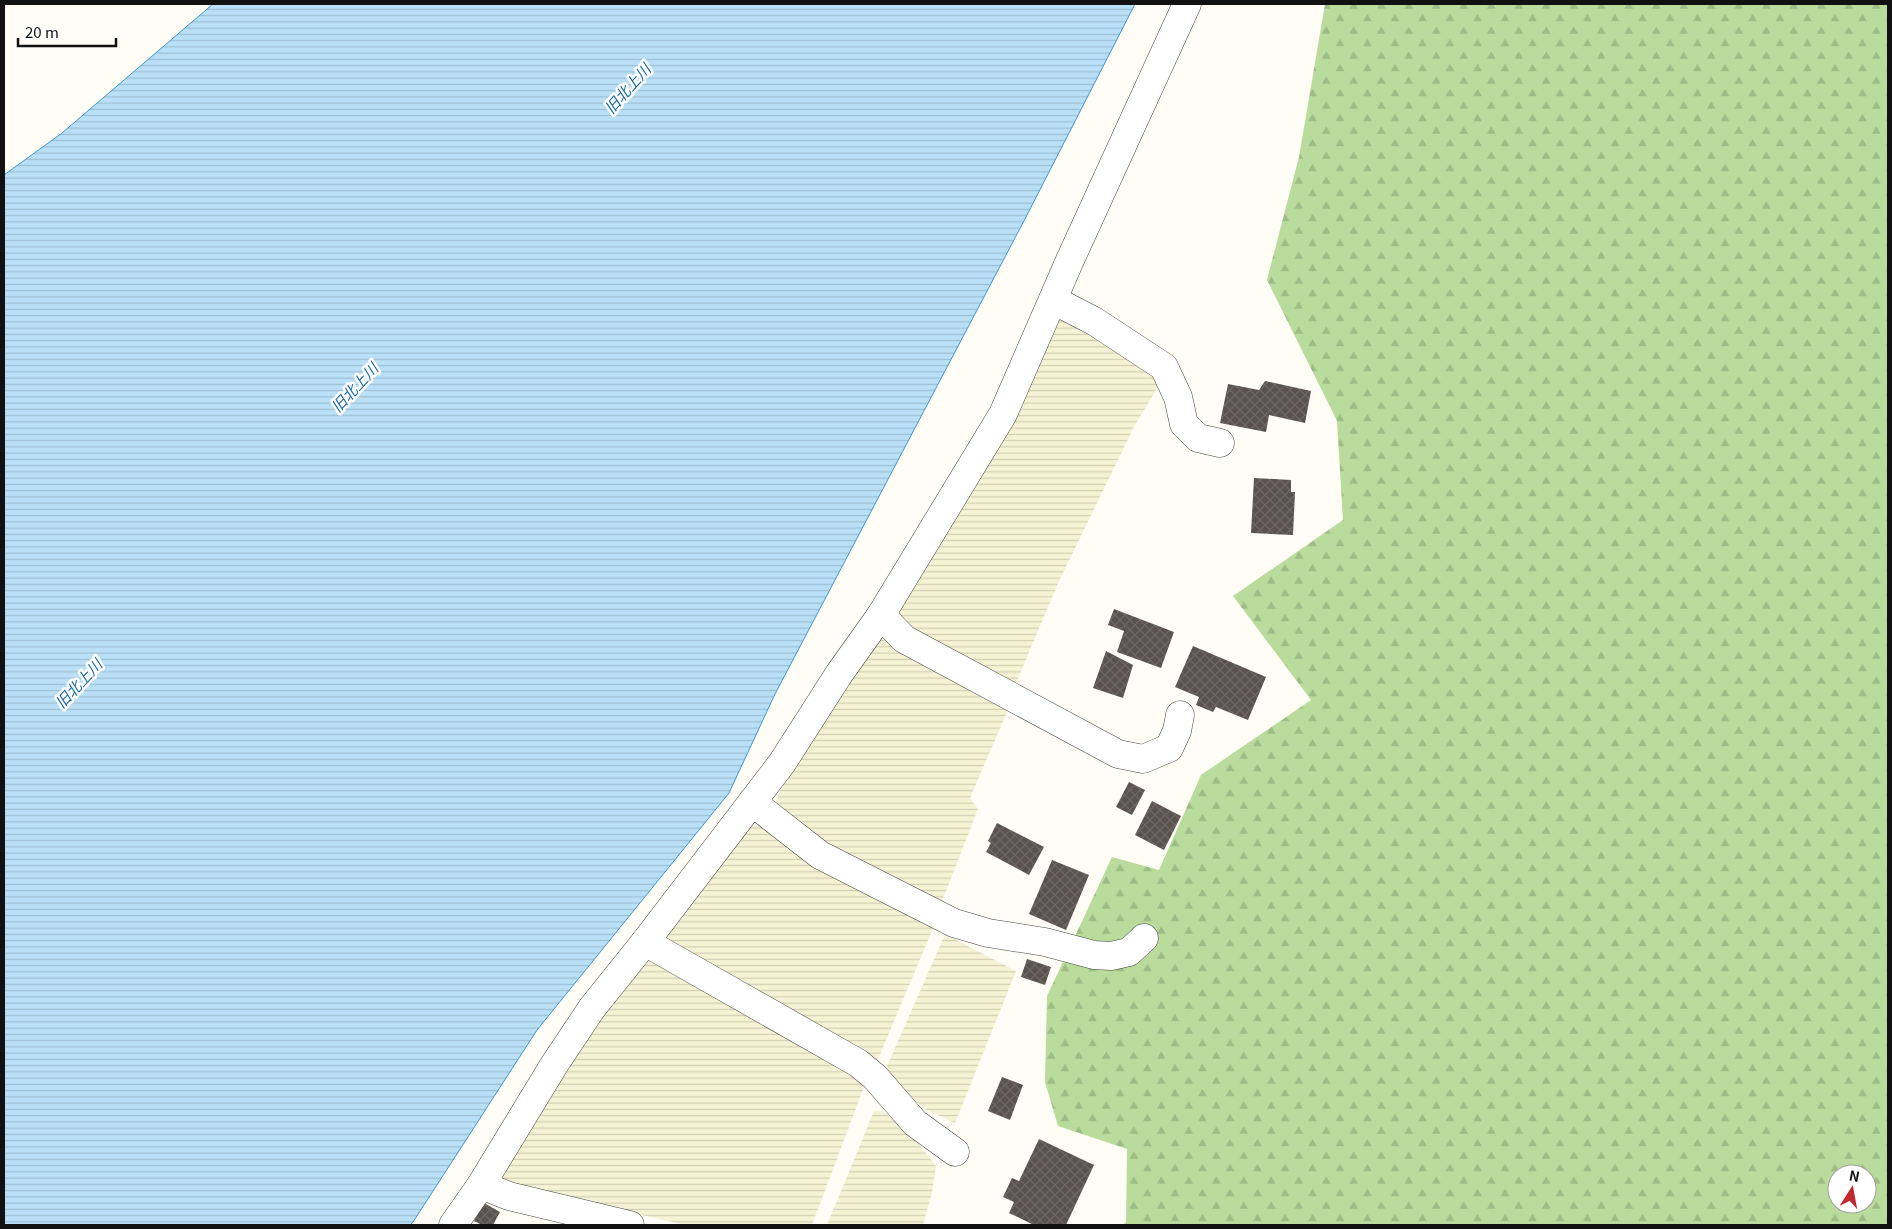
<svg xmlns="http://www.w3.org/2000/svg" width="1892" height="1229" font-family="Georgia,'Noto Sans JP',serif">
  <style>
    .farmland { fill: url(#farmland-rules) }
    .forest { fill: url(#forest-firs); fill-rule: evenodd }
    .water { fill: url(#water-rules); stroke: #3f96cf }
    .building { fill: url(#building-cross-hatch) }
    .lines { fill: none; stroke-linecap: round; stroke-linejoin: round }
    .minor-casing { stroke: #444; stroke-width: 29 }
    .minor { stroke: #fff; stroke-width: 28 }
    .labels { text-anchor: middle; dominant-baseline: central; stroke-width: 5; stroke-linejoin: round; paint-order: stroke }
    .water-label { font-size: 15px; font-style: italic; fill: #1768a6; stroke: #fff }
  </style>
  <defs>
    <pattern id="farmland-rules" width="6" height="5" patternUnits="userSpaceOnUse" patternTransform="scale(1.25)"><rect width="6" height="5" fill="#f6f3d4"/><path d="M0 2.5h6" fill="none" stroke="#d2cfb5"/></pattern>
    <pattern id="forest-firs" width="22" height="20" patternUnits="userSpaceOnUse" patternTransform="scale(1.25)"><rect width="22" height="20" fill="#b9dc9c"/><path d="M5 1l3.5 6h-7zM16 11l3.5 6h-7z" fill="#9ebc85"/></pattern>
    <pattern id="water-rules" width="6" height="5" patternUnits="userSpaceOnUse" patternTransform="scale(1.25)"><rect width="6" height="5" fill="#b9e0f7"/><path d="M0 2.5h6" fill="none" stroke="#9ebfd3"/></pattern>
    <pattern id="building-cross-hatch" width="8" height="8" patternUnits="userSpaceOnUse" patternTransform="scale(1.25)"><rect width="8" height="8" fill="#5a524d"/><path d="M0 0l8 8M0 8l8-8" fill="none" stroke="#6d6662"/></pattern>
  </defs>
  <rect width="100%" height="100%" fill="#fffdf5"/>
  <g class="farmland">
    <path d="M 1067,318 L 1162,380 L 1134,427 L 1059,581 L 1014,688 L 909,633 L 894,613 L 1057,319 Z"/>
    <path d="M 878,636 L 1008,710 L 970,798 L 978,809 L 941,904 L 929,902 L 787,820 L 775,805 L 780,790 Z"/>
    <path d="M 758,824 L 934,926 L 876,1064 L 670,944 L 667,937 L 667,926 L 747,828 Z"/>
    <path d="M 945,934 L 1016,971 L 955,1123 L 923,1108 L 885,1071 Z"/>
    <path d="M 645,957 L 854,1072 L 864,1087 L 812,1225 L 685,1225 L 502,1183 L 496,1176 L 603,1011 Z"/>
    <path d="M 874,1111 L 883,1111 L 912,1136 L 936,1166 L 932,1192 L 923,1225 L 827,1225 Z"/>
  </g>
  <path class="forest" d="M 1325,4 L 1888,4 L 1888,1225 L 1123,1225 L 1126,1222 L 1127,1149 L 1058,1126 L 1045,1082 L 1047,996 L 1112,857 L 1159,870 L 1201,775 L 1311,700 L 1233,596 L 1343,520 L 1337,421 L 1267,280 L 1299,157 ZM 1837,1174 L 1867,1174 L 1867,1204 L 1837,1204 Z"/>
  <path class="water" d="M 213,4 L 1135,4 L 1026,217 L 775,694 L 729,793 L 537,1030 L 413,1222 L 410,1225 L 4,1225 L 4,175 L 62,133 Z"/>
  <g class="building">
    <path d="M 1265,381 L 1311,391 L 1305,423 L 1269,415 L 1266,432 L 1220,423 L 1228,384 L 1259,390 Z"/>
    <path d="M 1254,478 L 1291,480 L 1291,492 L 1295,492 L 1293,535 L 1251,533 Z"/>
    <path d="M 1114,609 L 1174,632 L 1161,668 L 1117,652 L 1124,631 L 1108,625 Z"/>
    <path d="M 1193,646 L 1266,677 L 1248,720 L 1216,707 L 1213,712 L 1196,705 L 1199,697 L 1175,687 Z"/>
    <path d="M 1106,651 L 1133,665 L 1123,698 L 1093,688 Z"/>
    <path d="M 1129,782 L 1145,790 L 1132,815 L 1116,807 Z"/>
    <path d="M 1152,801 L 1181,816 L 1164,850 L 1135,835 Z"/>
    <path d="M 997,823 L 1044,847 L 1029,875 L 986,852 L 991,843 L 988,841 Z"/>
    <path d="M 1052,860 L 1089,875 L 1066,930 L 1029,914 Z"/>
    <path d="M 1027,959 L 1051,967 L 1045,985 L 1021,977 Z"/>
    <path d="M 1002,1077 L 1023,1085 L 1010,1120 L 988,1111 Z"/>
    <path d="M 1039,1139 L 1094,1165 L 1066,1225 L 1034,1225 L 1009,1213 L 1014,1202 L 1003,1197 L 1012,1178 L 1019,1181 Z"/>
    <path d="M 484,1203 L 500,1212 L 493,1225 L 482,1225 L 474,1221 Z"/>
  </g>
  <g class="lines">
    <defs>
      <g id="minor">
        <path d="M 1053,300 L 1094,321 L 1164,367 L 1178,397 L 1184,424 L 1198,438 L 1220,443"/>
        <path d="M 881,615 L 904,639 L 1118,754 L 1143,759 L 1169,748 L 1177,731 L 1180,715"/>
        <path d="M 752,802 L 820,855 L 954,923 L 988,933 L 1045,942 L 1094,955 L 1111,956 L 1129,952 L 1144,938"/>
        <path d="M 645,942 L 858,1063 L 875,1077 L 915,1123 L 955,1152"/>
        <path d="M 481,1185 L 509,1196 L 630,1225"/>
        <path d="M 453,1225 L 481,1185 L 554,1065 L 592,1008 L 645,942 L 782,763 L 839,674 L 881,615 L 1003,414 L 1070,260 L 1187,4"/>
      </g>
    </defs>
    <use href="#minor" class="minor-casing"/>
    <use href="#minor" class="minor"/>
  </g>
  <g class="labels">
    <g class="water-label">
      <text transform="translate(627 88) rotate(-48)">旧北上川</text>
      <text transform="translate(354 387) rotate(-47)">旧北上川</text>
      <text transform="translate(78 683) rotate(-47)">旧北上川</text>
    </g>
  </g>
  <rect width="1892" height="1229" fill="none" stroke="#111111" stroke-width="10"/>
  <g transform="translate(1852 1189) rotate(11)"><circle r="24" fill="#ffffff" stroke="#a0a0a0"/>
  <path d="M0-4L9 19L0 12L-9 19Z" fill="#c4262e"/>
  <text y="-8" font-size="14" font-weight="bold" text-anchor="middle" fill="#111111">N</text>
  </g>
  <path d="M18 38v8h98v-8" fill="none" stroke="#111111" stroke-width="2.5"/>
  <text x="25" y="38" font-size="15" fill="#111111" stroke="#ffffff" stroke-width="4" paint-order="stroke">20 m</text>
</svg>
